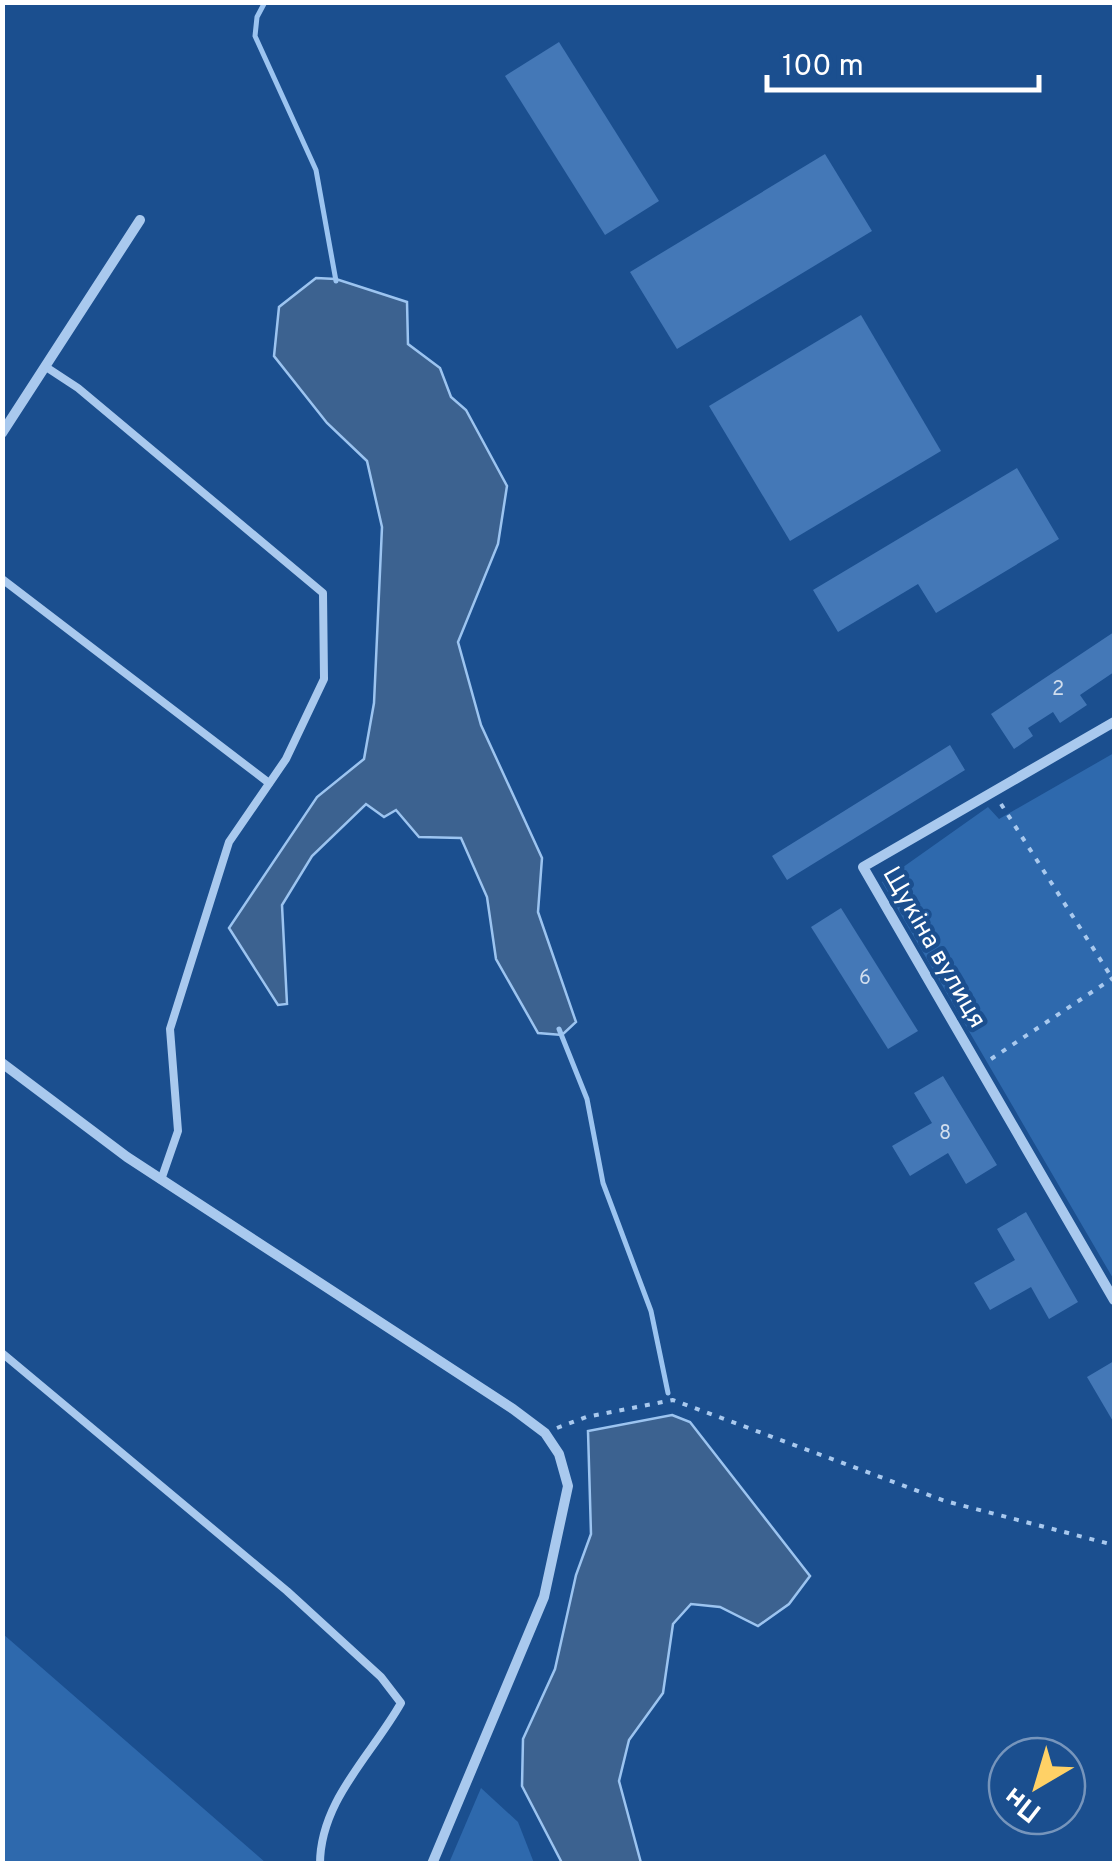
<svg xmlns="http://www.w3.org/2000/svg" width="1117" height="1866" font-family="Overpass,sans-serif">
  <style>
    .green { fill: #2e69ad }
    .water { fill: #3c6290; stroke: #9cc4f0; stroke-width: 2.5 }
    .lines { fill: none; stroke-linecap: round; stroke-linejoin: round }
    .stream { stroke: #9cc4f0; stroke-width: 5 }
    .building { fill: #4478b7 }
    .path { stroke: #a9c9ee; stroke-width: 4; stroke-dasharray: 5 8; stroke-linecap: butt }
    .service { stroke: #a9c9ee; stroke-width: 8 }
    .minor { stroke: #a9c9ee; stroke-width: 10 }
    .labels { text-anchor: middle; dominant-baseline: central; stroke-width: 9; stroke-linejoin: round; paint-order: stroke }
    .number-label { font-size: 20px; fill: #d0dded }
    .street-label { font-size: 25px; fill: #fff; stroke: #1b4f8f }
  </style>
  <rect width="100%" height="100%" fill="#1b4f8f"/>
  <g class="green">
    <path d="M 1114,753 L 1114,1280 L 882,882 L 988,807 L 999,819 Z"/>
    <path d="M 2,1634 L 3,1634 L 266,1863 L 3,1863 Z"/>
    <path d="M 481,1788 L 518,1822 L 534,1863 L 449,1863 Z"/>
  </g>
  <g class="water">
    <path d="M 316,278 L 336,279 L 407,302 L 408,344 L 440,368 L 451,397 L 466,410 L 507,486 L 498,544 L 458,642 L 481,725 L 542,858 L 538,912 L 576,1022 L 562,1035 L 538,1033 L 496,959 L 487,897 L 461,838 L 419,837 L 396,810 L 384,817 L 366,804 L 312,856 L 282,905 L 287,1004 L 278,1005 L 229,928 L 317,797 L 364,759 L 374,703 L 382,527 L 367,461 L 327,423 L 274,356 L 279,307 Z"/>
    <path d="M 672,1415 L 690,1422 L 810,1576 L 789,1604 L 758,1626 L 720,1607 L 691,1604 L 673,1624 L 663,1693 L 629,1740 L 619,1781 L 641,1863 L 562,1863 L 522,1786 L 523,1739 L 555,1669 L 576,1575 L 591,1534 L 588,1431 Z"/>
  </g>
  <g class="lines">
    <g class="stream">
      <path d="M 265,2 L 257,17 L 255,36 L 316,170 L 336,281"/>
      <path d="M 559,1029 L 587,1099 L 603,1183 L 651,1311 L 668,1393"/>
    </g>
  </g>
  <g class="building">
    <path d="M 559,42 L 659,201 L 605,235 L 505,76 Z"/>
    <path d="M 825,154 L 872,231 L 677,349 L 630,272 Z"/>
    <path d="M 861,315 L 941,451 L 790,541 L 709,406 Z"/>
    <path d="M 1017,468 L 1059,539 L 936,613 L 918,584 L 838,632 L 813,590 Z"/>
    <path d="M 1114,632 L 1114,672 L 1080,695 L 1087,705 L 1060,723 L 1053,712 L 1028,728 L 1033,736 L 1014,749 L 991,714 Z"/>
    <path d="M 950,745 L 965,770 L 787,880 L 772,856 Z"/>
    <path d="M 841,908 L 918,1031 L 888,1049 L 811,927 Z"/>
    <path d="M 943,1076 L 997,1165 L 966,1184 L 948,1153 L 910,1176 L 892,1146 L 932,1123 L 914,1093 Z"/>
    <path d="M 1026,1212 L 1078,1302 L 1049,1319 L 1031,1287 L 990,1310 L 974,1283 L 1015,1260 L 997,1229 Z"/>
    <path d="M 1114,1361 L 1114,1423 L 1087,1377 Z"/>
  </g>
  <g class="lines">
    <g class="path">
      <path d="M 1001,804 L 1114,981"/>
      <path d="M 991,1059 L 1113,978"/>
      <path d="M 557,1428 L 586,1417 L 673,1400 L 945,1501 L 1114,1545"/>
    </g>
    <g class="service">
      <path d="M 46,367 L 78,388 L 323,593 L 324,679 L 286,759 L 229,842 L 170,1029 L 178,1131 L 161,1180"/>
      <path d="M 2,579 L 269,783"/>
      <path d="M 2,1353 L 287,1591 L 381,1677 L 401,1703 C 371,1756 320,1801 320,1864"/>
    </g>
    <g class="minor">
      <path d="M 2,433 L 140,220"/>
      <path d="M 1114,722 L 863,867 L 1114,1300"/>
      <path d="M 2,1063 L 127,1157 L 513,1409 L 545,1433 L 559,1454 L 568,1486 L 544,1597 L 432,1864"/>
    </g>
  </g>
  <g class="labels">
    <g class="number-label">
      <text x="1058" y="690">2</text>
      <text x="865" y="979">6</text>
      <text x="945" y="1134">8</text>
    </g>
    <g class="street-label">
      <text transform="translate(933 948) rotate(60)">Щукіна вулиця</text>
    </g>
  </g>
  <rect width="1117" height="1866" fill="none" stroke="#ffffff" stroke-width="10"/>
  <g transform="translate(1037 1786) rotate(218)"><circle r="48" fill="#1b4f8f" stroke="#7695bc" stroke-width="2.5"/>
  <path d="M0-8L18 38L0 25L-18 38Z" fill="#ffd166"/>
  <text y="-15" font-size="28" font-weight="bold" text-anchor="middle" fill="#ffffff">Пн</text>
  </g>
  <path d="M767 75v15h272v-15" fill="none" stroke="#ffffff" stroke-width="5"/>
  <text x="782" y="75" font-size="30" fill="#ffffff" stroke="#1b4f8f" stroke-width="8" paint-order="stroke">100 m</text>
</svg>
